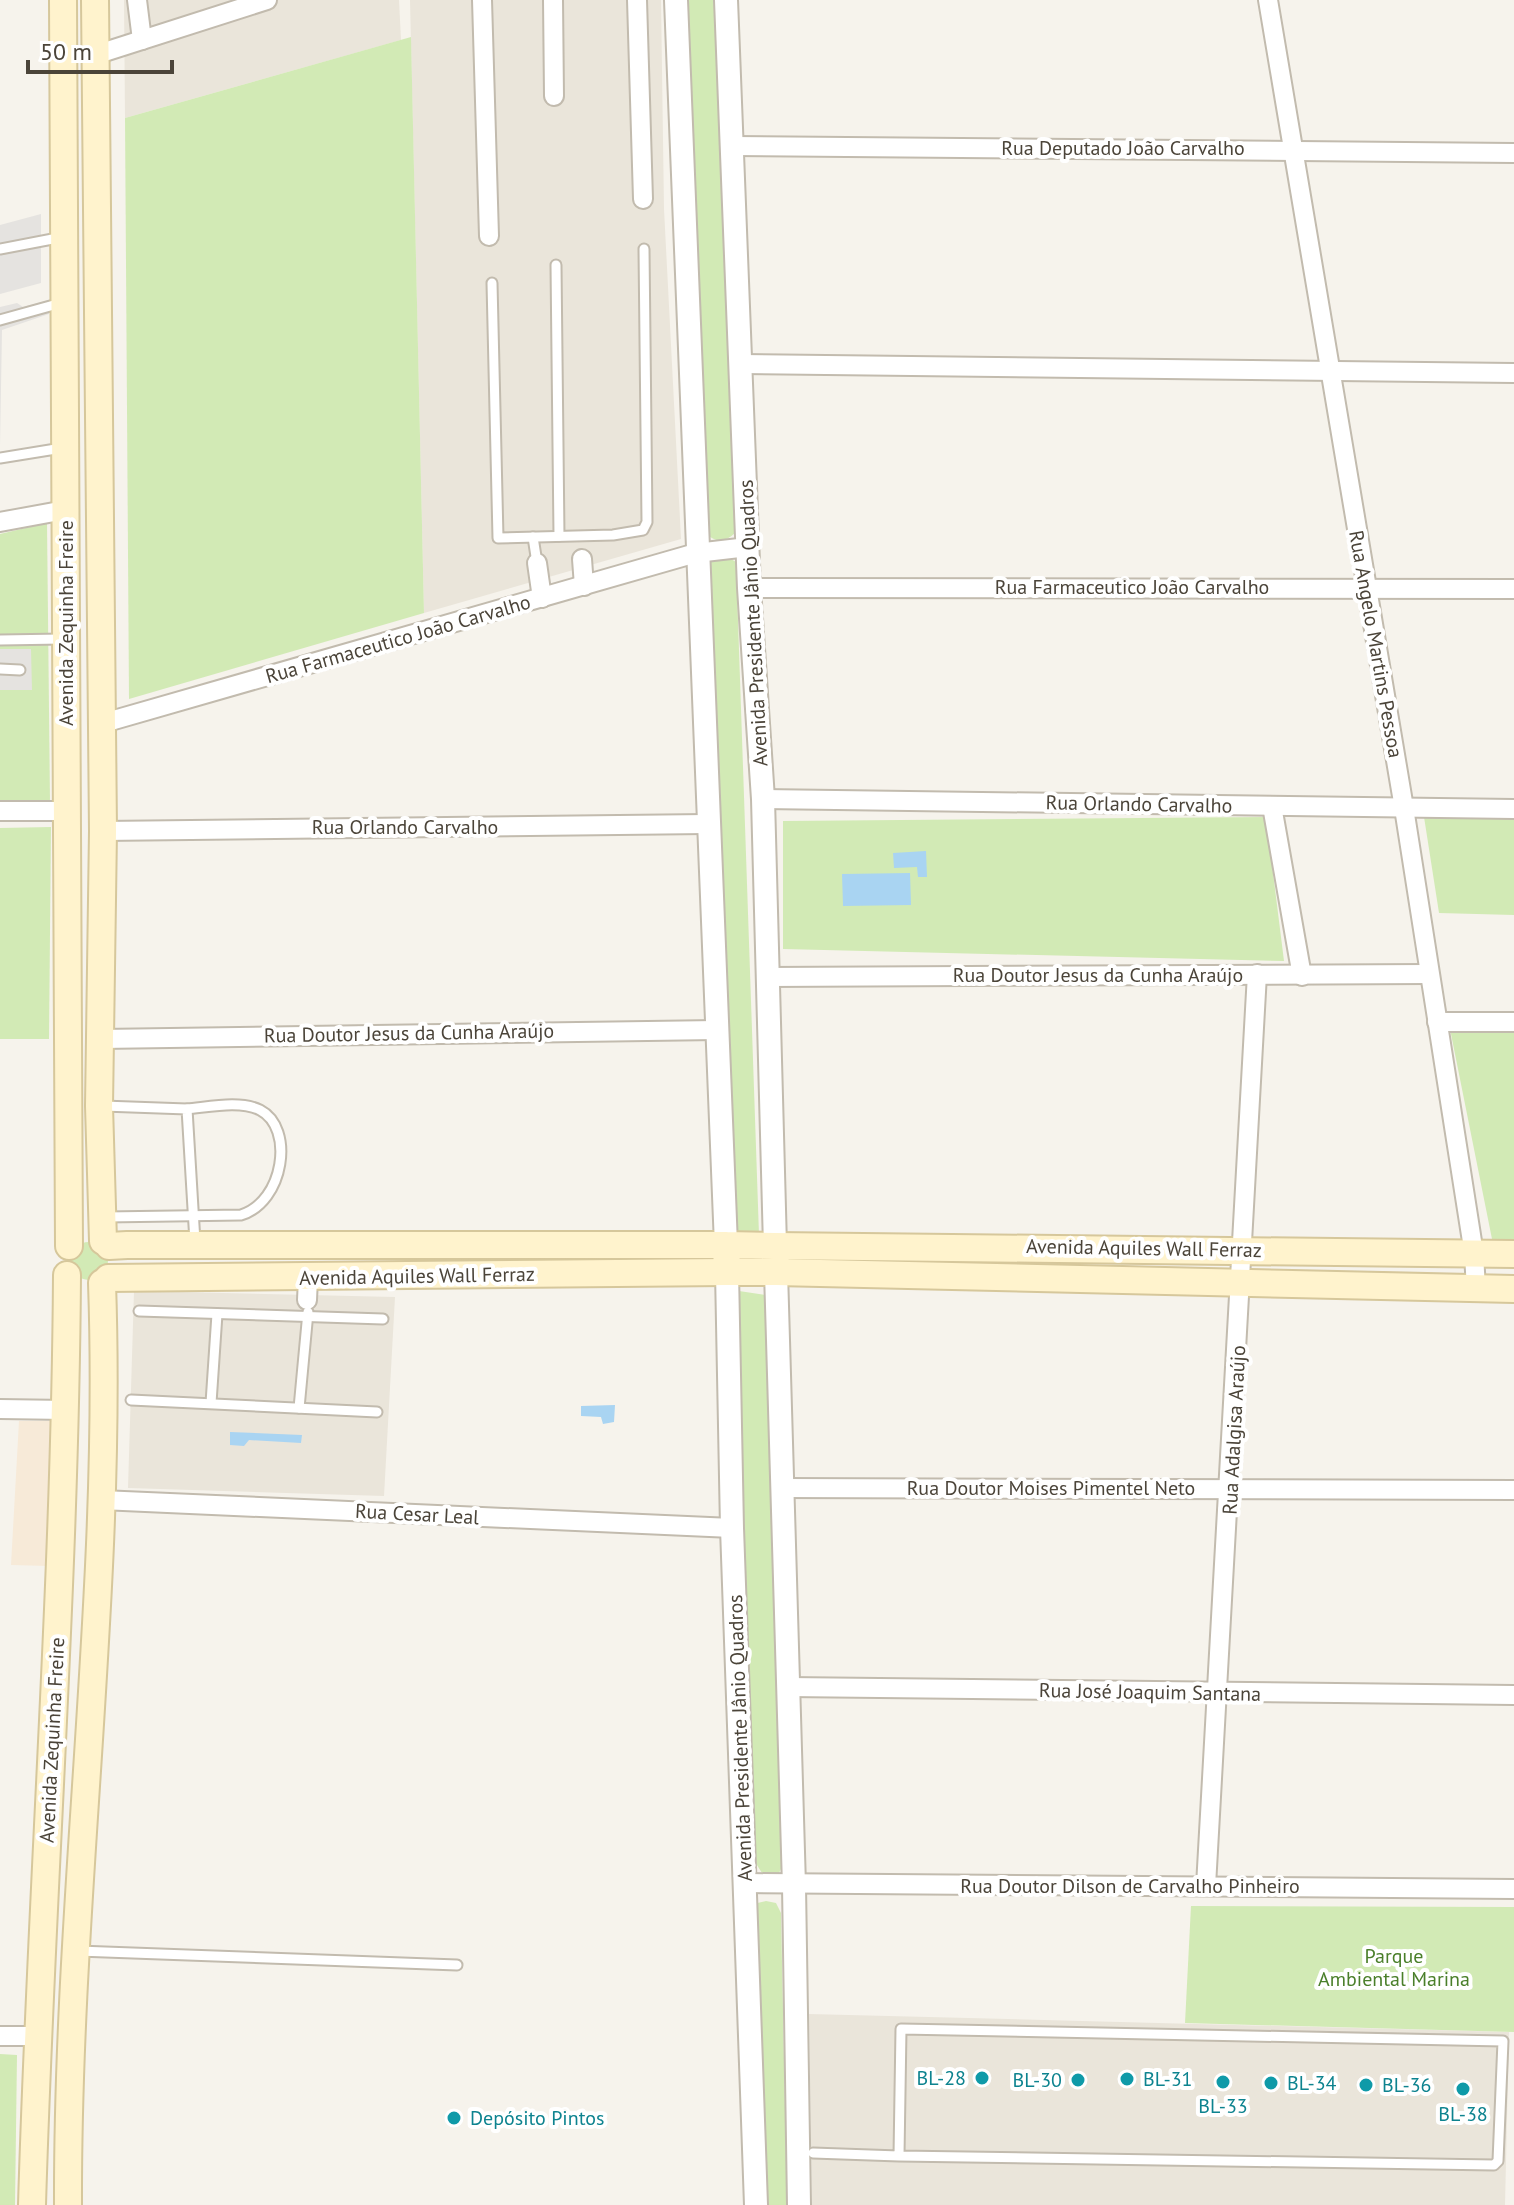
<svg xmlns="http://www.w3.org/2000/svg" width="1514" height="2205" font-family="'PT Sans',sans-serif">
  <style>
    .residential { fill: #eae5da }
    .commercial { fill: #f7ead8 }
    .green { fill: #d2eab5 }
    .parking { fill: #e5e3e0 }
    .water { fill: #a9d4f2 }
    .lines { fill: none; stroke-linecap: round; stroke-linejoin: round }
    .service-casing { stroke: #c2bbae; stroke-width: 13 }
    .minor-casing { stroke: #c2bbae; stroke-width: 22 }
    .tertiary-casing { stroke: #c2bbae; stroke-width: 26 }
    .secondary-casing { stroke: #d6c79b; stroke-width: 30 }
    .service { stroke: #fff; stroke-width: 9 }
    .minor { stroke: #fff; stroke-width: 18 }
    .tertiary { stroke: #fff; stroke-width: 22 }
    .secondary { stroke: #fff3cd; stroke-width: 26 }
    .culture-dot { fill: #0f9aa8; stroke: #fff; stroke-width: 3 }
    .labels { text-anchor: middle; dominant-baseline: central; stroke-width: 8; stroke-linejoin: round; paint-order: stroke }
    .street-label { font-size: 20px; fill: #4b4439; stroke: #fff }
    .park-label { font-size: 20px; fill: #4a7f2a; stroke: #fff }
    .culture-label { font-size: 20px; fill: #0d838f; stroke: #fff; text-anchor: start }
  </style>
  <rect width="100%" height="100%" fill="#f6f3ec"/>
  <g class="residential">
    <path d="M 124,0 L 399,0 L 401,40 L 125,118 Z"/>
    <path d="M 410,0 L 661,0 L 664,209 L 681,539 L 424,613 Z"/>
    <path d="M 134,1291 L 395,1297 L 384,1496 L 128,1488 Z"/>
    <path d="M 809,2014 L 1509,2032 L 1505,2205 L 812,2205 Z"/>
  </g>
  <path class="commercial" d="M 19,1421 L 56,1421 L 49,1566 L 11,1565 Z"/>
  <g class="green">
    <path d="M 688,0 L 716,0 L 735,533 C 725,542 717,543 706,534 Z"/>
    <path d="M 411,37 L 424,613 L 129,699 L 125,118 Z"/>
    <path d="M 47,523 L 50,802 L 0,802 L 0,534 Z"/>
    <path d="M 731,559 L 736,562 L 759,1235 L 733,1234 L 708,560 Z"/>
    <path d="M 1266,817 L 1284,961 L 783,949 L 783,821 Z"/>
    <path d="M 1424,817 L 1514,818 L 1514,915 L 1439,913 Z"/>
    <path d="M 51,827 L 49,1039 L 0,1039 L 0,828 Z"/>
    <path d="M 1450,1029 L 1514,1030 L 1514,1239 L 1492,1239 Z"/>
    <circle cx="89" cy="1261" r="19"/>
    <path d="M 739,1291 L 766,1295 L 769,1325 L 783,1865 L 779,1873 L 762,1873 L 755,1862 L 735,1293 Z"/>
    <path d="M 766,1901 L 776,1903 L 781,1913 L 787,2205 L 756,2205 L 753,1904 Z"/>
    <path d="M 1191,1906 L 1514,1907 L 1514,2032 L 1185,2023 Z"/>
    <path d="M 0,2054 L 17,2055 L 15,2205 L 0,2205 Z"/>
  </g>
  <g class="parking">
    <path d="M 41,214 L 41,283 L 0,294 L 0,225 Z"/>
    <path d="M 49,300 L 49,314 L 2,330 L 0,446 L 0,307 L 17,303 L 23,307 Z"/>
    <path d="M 0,649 L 31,649 L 32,690 L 0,690 Z"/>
  </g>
  <g class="water">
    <path d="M 926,851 L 927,877 L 918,877 L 917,867 L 894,868 L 893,853 Z"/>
    <path d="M 910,873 L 911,905 L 843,906 L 842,874 Z"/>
    <path d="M 615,1405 L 614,1422 L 603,1424 L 601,1417 L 581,1416 L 581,1406 Z"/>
    <path d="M 230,1432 L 302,1435 L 301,1443 L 249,1440 L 244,1446 L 230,1445 Z"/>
  </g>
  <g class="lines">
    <defs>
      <g id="service">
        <path d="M 0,249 L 63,237"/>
        <path d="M 556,265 L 559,536"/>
        <path d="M 492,283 L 498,538 L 613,535 L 643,530 L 647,522 L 644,249"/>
        <path d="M 0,320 L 61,303"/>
        <path d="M 0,458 L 62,448"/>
        <path d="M 533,537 L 537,563"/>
        <path d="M 0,640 L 62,639"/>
        <path d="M 0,669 L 20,670"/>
        <path d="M 103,1106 L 187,1109 L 195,1242"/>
        <path d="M 106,1217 L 241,1215 C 284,1202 295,1128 260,1110 C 240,1100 209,1107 187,1109"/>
        <path d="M 139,1311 L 383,1319"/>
        <path d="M 131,1400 L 377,1412"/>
        <path d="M 211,1403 L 217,1314"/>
        <path d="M 299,1408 L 308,1312"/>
        <path d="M 78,1951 L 457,1965"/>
        <path d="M 813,2153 L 899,2156 L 1494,2165 L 1498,2161 L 1503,2041 L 901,2029 L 899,2156"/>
      </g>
      <g id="minor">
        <path d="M 137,0 L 142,40"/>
        <path d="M 482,0 L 489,236"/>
        <path d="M 553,0 L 554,96"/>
        <path d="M 637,0 L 643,199"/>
        <path d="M 1268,0 L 1404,808 L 1474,1254 L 1476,1289"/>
        <path d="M 95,55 L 267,0"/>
        <path d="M 733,146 L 1514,153"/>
        <path d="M 740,364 L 1514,373"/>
        <path d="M 0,522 L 65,510"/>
        <path d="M 582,559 L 584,586"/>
        <path d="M 537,563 L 542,598"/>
        <path d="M 749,588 L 1514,589"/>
        <path d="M 100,724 L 696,553 L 748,547"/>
        <path d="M 763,799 L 1514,809"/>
        <path d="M 1272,806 L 1302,976"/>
        <path d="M 0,811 L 66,811"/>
        <path d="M 103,831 L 707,824"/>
        <path d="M 767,977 L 1429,974"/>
        <path d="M 1437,1022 L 1514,1022"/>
        <path d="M 101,1039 L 717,1030"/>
        <path d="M 307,1300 L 308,1278"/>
        <path d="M 0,1409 L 67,1410"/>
        <path d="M 781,1488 L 1514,1490"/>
        <path d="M 101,1500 L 732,1528"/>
        <path d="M 787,1687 L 1514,1695"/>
        <path d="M 746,1883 L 1514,1889"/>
        <path d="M 1206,1886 L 1257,974"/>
        <path d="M 0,2036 L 37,2036"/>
      </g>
      <g id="tertiary">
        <path d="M 676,0 L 726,1245"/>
        <path d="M 726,0 L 749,588 L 763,799 L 775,1246"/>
        <path d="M 727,1272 L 732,1528 L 756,2205"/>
        <path d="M 776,1272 L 794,1886 L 799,2205"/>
      </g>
      <g id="secondary">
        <path d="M 63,0 L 69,1246"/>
        <path d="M 95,0 L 103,831 L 99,1106 L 103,1241"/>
        <path d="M 109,1246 L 127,1245 L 726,1245 L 775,1246 L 776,1272 L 727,1272 L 726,1245"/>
        <path d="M 775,1246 L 1514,1254"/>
        <path d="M 776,1272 L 1514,1289"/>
        <path d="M 108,1278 L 727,1272"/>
        <path d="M 32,2205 C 41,1895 65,1585 67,1275"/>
        <path d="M 68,2205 C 67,1897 113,1591 102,1283"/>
      </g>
    </defs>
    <use href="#service" class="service-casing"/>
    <use href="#minor" class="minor-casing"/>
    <use href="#tertiary" class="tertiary-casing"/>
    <use href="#secondary" class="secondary-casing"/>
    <use href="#service" class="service"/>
    <use href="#minor" class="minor"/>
    <use href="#tertiary" class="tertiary"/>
    <use href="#secondary" class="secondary"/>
  </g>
  <g class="culture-dot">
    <circle cx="982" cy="2078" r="8"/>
    <circle cx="1127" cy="2079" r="8"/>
    <circle cx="1078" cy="2080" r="8"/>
    <circle cx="1223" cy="2082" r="8"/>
    <circle cx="1271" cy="2083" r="8"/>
    <circle cx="1366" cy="2085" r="8"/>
    <circle cx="1463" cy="2089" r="8"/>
    <circle cx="454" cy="2118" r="8"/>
  </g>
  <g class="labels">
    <g class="street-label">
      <text x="1123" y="148">Rua Deputado João Carvalho</text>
      <text x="1132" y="587">Rua Farmaceutico João Carvalho</text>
      <text transform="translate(66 623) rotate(-90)">Avenida Zequinha Freire</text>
      <text transform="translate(753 623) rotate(-93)">Avenida Presidente Jânio Quadros</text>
      <text transform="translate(398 639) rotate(-16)">Rua Farmaceutico João Carvalho</text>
      <text transform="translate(1376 644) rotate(80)">Rua Angelo Martins Pessoa</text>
      <text transform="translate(1139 804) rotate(1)">Rua Orlando Carvalho</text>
      <text x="405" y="827">Rua Orlando Carvalho</text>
      <text x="1098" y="975">Rua Doutor Jesus da Cunha Araújo</text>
      <text transform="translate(409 1033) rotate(-1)">Rua Doutor Jesus da Cunha Araújo</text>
      <text transform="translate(1144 1248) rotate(1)">Avenida Aquiles Wall Ferraz</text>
      <text transform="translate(417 1276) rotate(-1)">Avenida Aquiles Wall Ferraz</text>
      <text transform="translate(1234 1430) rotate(-87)">Rua Adalgisa Araújo</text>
      <text x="1051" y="1488">Rua Doutor Moises Pimentel Neto</text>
      <text transform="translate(417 1514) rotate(3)">Rua Cesar Leal</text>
      <text transform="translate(1150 1692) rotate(1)">Rua José Joaquim Santana</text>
      <text transform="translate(740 1738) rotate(-92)">Avenida Presidente Jânio Quadros</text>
      <text transform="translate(52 1740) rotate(-87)">Avenida Zequinha Freire</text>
      <text x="1130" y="1886">Rua Doutor Dilson de Carvalho Pinheiro</text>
    </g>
    <g class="park-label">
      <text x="1394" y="1956">Parque<tspan x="1394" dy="23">Ambiental Marina</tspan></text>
    </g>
    <g class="culture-label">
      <text x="966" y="2078" text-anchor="end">BL-28</text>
      <text x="1143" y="2079">BL-31</text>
      <text x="1062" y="2080" text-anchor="end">BL-30</text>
      <text x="1287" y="2083">BL-34</text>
      <text x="1382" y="2085">BL-36</text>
      <text x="1223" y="2106" text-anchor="middle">BL-33</text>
      <text x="1463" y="2114" text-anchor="middle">BL-38</text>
      <text x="470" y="2118">Depósito Pintos</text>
    </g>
  </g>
  <path d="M28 60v12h144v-12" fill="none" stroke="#4b4439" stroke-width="4"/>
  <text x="40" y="60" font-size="24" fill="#4b4439" stroke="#ffffff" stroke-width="6" paint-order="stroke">50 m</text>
</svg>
